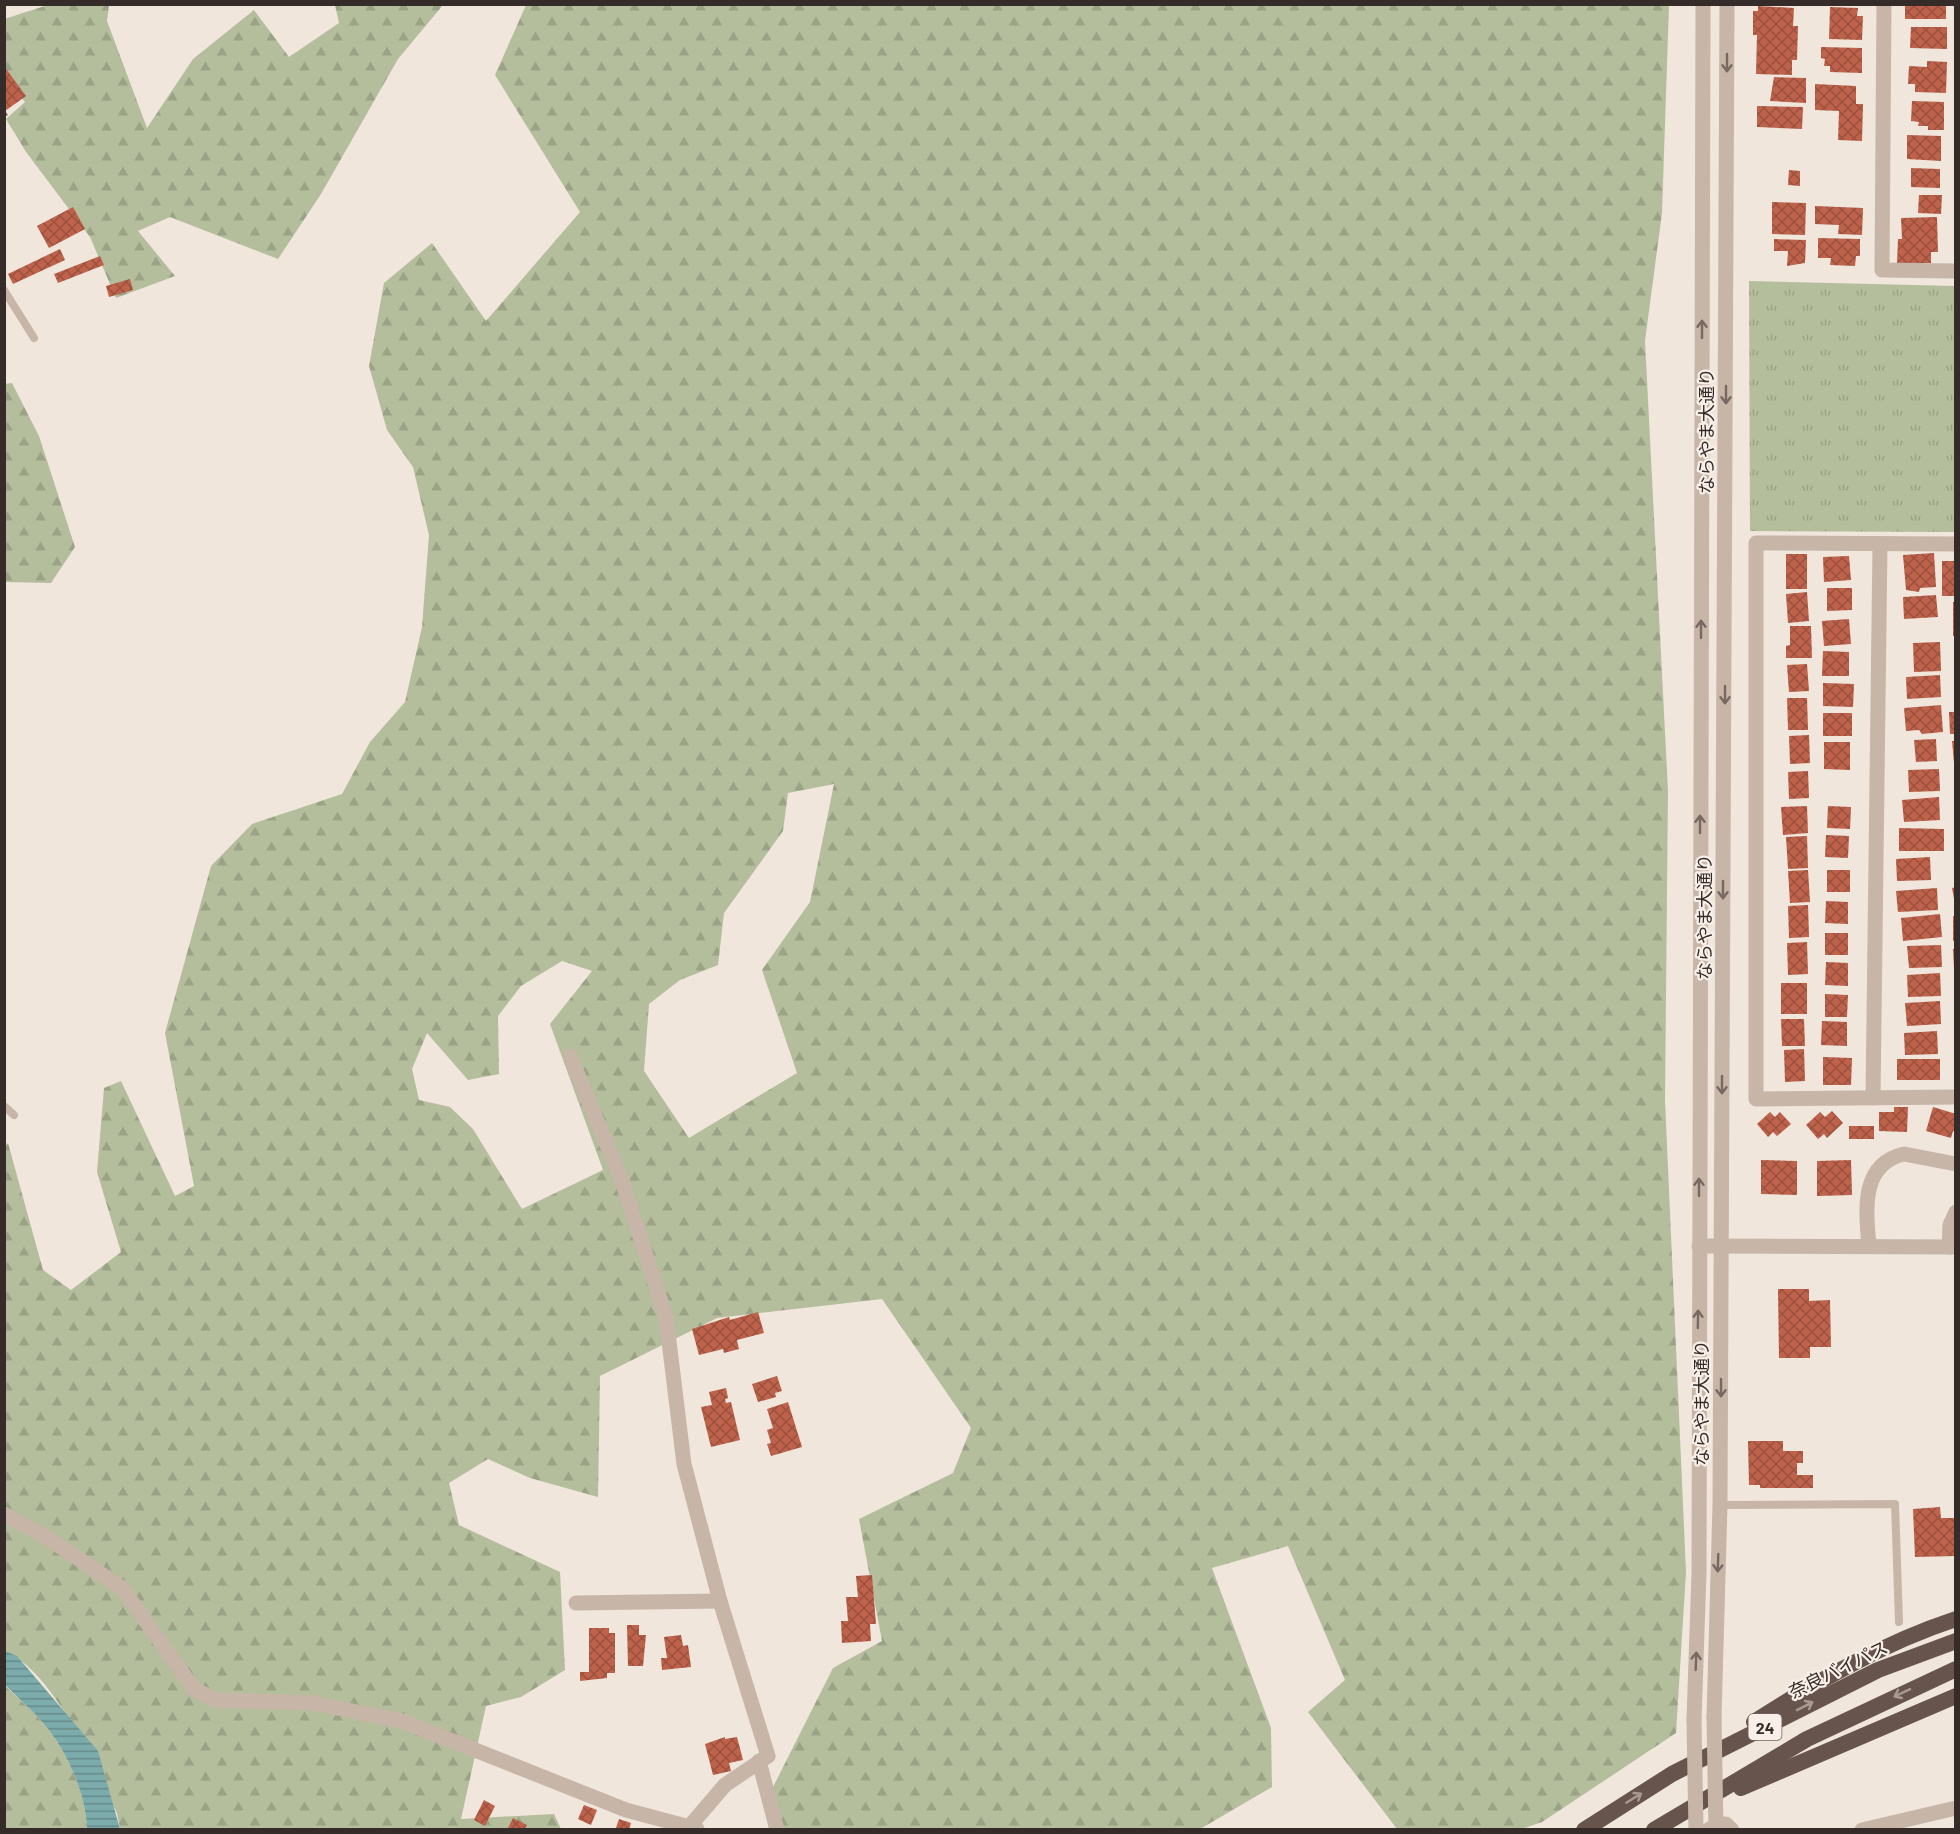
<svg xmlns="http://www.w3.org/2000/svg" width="1960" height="1834" font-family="Barlow,'Noto Sans JP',sans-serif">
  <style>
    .forest { fill: url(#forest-firs); fill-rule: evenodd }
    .park { fill: url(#park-tufts) }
    .water { fill: url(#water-rules) }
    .building { fill: url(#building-cross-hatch) }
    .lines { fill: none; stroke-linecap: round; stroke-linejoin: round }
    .service { stroke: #c7b5a8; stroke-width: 8 }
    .minor { stroke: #c7b5a8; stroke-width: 15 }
    .tertiary { stroke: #c7b5a8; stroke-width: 15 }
    .trunk { stroke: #66544d; stroke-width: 16 }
    .tertiary-bridge { stroke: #c7b5a8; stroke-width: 15 }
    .oneway { stroke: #776962 }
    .oneway2 { stroke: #a89a93 }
    .labels { text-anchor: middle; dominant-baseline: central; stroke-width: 4.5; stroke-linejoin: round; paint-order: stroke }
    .shield { fill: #f8f0e8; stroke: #706662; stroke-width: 1.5 }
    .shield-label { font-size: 16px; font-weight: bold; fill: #352b28 }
    .street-label { font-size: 18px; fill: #352b28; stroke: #f8f0e8 }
  </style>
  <defs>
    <pattern id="forest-firs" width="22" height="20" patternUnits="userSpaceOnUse" patternTransform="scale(1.5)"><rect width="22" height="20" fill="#b4be9c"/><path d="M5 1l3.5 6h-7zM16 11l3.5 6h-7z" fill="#9ba386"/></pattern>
    <pattern id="park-tufts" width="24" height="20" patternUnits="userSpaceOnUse" patternTransform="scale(1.5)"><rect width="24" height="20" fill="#b4be9c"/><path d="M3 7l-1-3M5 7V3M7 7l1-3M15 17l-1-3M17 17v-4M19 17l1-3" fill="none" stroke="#9ba386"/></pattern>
    <pattern id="water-rules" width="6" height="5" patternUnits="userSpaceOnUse" patternTransform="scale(1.5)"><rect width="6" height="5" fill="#7cabab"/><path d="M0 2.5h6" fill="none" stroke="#668b8b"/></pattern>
    <pattern id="building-cross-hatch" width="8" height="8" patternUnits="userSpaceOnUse" patternTransform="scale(1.5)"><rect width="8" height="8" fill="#be624b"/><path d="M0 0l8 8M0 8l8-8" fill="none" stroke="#9b513e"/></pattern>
  </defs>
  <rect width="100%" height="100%" fill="#f0e6dc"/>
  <g class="forest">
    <path d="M 48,5 L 109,5 L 107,21 L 147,128 L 193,59 L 254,10 L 289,57 L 339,23 L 335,5 L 443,5 L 398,59 L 321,194 L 278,259 L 170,217 L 138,231 L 175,276 L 116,298 L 90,237 L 26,152 L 6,119 L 25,102 L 5,79 L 4,19 Z"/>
    <path d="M 526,5 L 1669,5 L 1662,213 L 1645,341 L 1668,791 L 1665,1100 L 1686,1572 L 1676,1733 L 1542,1822 L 1519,1830 L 1397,1829 L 1308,1712 L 1345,1680 L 1288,1546 L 1212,1568 L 1271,1728 L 1272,1787 L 1200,1829 L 773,1829 L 772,1789 L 833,1668 L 882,1641 L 859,1519 L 953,1473 L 971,1428 L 882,1299 L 717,1318 L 600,1376 L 598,1497 L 530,1478 L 488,1459 L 449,1483 L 459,1525 L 560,1572 L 565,1670 L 521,1697 L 486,1706 L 461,1819 L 554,1814 L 561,1829 L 120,1829 L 117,1813 C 94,1767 54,1672 5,1651 L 5,1147 L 8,1143 L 43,1270 L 71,1290 L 121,1252 L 97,1172 L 104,1088 L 121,1081 L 175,1196 L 194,1186 L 165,1033 L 211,866 L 252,824 L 342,794 L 370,742 L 405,702 L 422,627 L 429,535 L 413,467 L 387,430 L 369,366 L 384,283 L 432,243 L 486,321 L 580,212 L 495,75 ZM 834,784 L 810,902 L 762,970 L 797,1073 L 689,1138 L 644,1071 L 649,1004 L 680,980 L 718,965 L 724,913 L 783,831 L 788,793 ZM 562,961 L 592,971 L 550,1024 L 603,1170 L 522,1209 L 473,1129 L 450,1107 L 419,1100 L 412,1069 L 427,1033 L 468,1080 L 499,1074 L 498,1016 L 521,986 Z"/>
    <path d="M 12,383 L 39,436 L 75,547 L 51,583 L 5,582 L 4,384 Z"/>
    <path d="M 4,1685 C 18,1698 32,1710 44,1724 C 67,1751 86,1794 87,1829 L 5,1829 Z"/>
  </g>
  <path class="park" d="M 1749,281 L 1955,286 L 1955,532 L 1750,531 Z"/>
  <path class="water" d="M 5,1651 L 17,1656 L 98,1751 L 120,1829 L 87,1829 C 86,1794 67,1751 44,1724 C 32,1710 18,1698 5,1685 Z"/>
  <g class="building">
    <rect x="1905" y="4" width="41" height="15"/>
    <path d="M 1758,6 L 1794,8 L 1793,26 L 1798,26 L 1797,60 L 1792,60 L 1792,75 L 1756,74 L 1757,35 L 1753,35 L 1753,11 L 1758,11 Z"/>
    <path d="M 1830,7 L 1858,8 L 1857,16 L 1863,16 L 1862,40 L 1829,39 Z"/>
    <path d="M 1911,27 L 1947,27 L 1947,49 L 1910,48 Z"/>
    <path d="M 1821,47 L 1862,48 L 1862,73 L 1830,72 L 1830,66 L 1824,66 L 1825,59 L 1821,58 Z"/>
    <path d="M 1927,61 L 1947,62 L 1946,93 L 1915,92 L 1915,84 L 1908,84 L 1909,66 L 1927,67 Z"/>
    <path d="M 4,66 L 26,96 L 5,111 L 8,115 L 4,117 Z"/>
    <path d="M 1774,77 L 1806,78 L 1806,103 L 1770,101 Z"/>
    <path d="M 1815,84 L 1856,86 L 1856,104 L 1863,104 L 1862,141 L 1838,140 L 1839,111 L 1815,110 Z"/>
    <path d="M 1912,101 L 1944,102 L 1944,130 L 1928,130 L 1928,126 L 1918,126 L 1919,122 L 1911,121 Z"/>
    <path d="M 1757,106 L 1803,107 L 1802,129 L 1757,127 Z"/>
    <path d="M 1907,135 L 1941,136 L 1941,161 L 1907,159 Z"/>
    <path d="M 1911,168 L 1940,169 L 1940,188 L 1911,187 Z"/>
    <path d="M 1789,170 L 1800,171 L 1800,186 L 1788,185 Z"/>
    <path d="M 1919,195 L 1942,195 L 1941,214 L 1918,213 Z"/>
    <path d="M 1772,202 L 1806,203 L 1805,235 L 1772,234 Z"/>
    <path d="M 1815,206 L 1863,208 L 1862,235 L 1838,234 L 1839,225 L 1815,224 Z"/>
    <path d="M 73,207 L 85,229 L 49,248 L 37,226 Z"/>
    <path d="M 1937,217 L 1938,252 L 1931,252 L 1931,263 L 1897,263 L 1898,239 L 1902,239 L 1901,218 Z"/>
    <path d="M 1818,238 L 1860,239 L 1860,256 L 1856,256 L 1855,266 L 1830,265 L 1831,258 L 1818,258 Z"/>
    <path d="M 1774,239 L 1806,240 L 1805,263 L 1787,266 L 1788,251 L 1774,251 Z"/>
    <path d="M 60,249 L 65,260 L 13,284 L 8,274 Z"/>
    <path d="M 100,256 L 104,265 L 58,283 L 54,274 Z"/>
    <path d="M 130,279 L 133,290 L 109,297 L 106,286 Z"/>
    <path d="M 1934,553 L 1936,587 L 1920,588 L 1919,592 L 1906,590 L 1903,555 Z"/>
    <rect x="1786" y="554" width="21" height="35"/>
    <path d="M 1849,556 L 1851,580 L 1824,582 L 1823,557 Z"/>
    <rect x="1942" y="561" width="14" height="35"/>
    <path d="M 1827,588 L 1852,588 L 1852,610 L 1827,611 Z"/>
    <path d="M 1807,592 L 1809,621 L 1788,623 L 1786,594 Z"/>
    <path d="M 1936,595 L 1938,617 L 1904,619 L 1903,597 Z"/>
    <rect x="1953" y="602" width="3" height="34"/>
    <path d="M 1849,619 L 1851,644 L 1824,646 L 1822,621 Z"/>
    <path d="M 1790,626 L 1811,626 L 1812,658 L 1786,658 L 1786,646 L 1790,645 Z"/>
    <path d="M 1940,642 L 1941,671 L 1914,672 L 1913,643 Z"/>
    <path d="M 1823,651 L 1849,652 L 1849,676 L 1822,676 Z"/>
    <path d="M 1807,664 L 1809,691 L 1789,692 L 1787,665 Z"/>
    <path d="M 1940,675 L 1941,697 L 1907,699 L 1906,677 Z"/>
    <path d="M 1823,683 L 1854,684 L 1853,707 L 1823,706 Z"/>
    <path d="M 1787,698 L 1807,698 L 1808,730 L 1788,730 Z"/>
    <path d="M 1941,705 L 1943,732 L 1922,734 L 1919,730 L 1906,731 L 1904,708 Z"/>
    <path d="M 1949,712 L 1956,712 L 1956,734 L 1950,734 Z"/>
    <rect x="1823" y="713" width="29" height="23"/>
    <path d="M 1809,735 L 1810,763 L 1790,764 L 1789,736 Z"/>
    <path d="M 1936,739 L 1937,761 L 1916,762 L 1914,740 Z"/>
    <path d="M 1952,741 L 1956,741 L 1956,763 L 1954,763 Z"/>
    <path d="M 1824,742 L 1850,742 L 1850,770 L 1824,769 Z"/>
    <path d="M 1939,769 L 1940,791 L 1909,792 L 1908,770 Z"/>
    <path d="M 1808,771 L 1809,798 L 1789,799 L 1788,772 Z"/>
    <path d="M 1939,797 L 1940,820 L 1904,822 L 1902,800 Z"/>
    <path d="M 1807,806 L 1808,833 L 1783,835 L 1781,807 Z"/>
    <path d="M 1828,806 L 1851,807 L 1850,829 L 1827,828 Z"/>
    <path d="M 1899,828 L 1944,829 L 1944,851 L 1899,851 Z"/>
    <path d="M 1826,835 L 1849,836 L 1848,858 L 1825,857 Z"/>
    <path d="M 1807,836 L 1808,868 L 1788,869 L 1786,837 Z"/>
    <path d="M 1930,857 L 1931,880 L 1897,881 L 1896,859 Z"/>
    <path d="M 1808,870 L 1810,902 L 1790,903 L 1788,871 Z"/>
    <rect x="1827" y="870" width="23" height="22"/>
    <path d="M 1956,887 L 1956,909 L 1952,888 Z"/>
    <path d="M 1937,888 L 1938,910 L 1898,912 L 1896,891 Z"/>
    <path d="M 1826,901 L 1848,902 L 1848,924 L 1825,923 Z"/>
    <path d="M 1808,905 L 1809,937 L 1789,938 L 1788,906 Z"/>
    <path d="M 1940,914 L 1942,937 L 1903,941 L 1901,918 Z"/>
    <rect x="1953" y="916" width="3" height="25"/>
    <rect x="1825" y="933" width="23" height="22"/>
    <path d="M 1807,942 L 1808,974 L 1788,975 L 1787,943 Z"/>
    <path d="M 1941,945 L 1942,967 L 1909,968 L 1907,946 Z"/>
    <path d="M 1956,948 L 1956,968 L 1954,968 L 1953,949 Z"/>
    <path d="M 1826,962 L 1848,963 L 1848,986 L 1825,985 Z"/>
    <path d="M 1940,973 L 1941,996 L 1908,997 L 1907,975 Z"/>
    <rect x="1781" y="983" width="26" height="31"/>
    <path d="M 1825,994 L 1848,995 L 1847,1017 L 1825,1017 Z"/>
    <path d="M 1940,1001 L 1941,1024 L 1907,1026 L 1905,1003 Z"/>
    <path d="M 1781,1019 L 1804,1019 L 1805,1046 L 1782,1046 Z"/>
    <path d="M 1822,1021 L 1847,1022 L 1847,1046 L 1821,1045 Z"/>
    <path d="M 1937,1031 L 1938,1054 L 1905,1055 L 1904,1033 Z"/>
    <path d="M 1804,1049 L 1805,1081 L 1785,1082 L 1784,1050 Z"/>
    <path d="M 1823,1057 L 1852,1058 L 1851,1085 L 1823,1085 Z"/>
    <rect x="1897" y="1059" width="43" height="21"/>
    <path d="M 1894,1107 L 1908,1107 L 1907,1132 L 1879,1131 L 1879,1112 L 1894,1112 Z"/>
    <path d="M 1933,1107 L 1956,1114 L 1956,1132 L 1953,1131 L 1951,1138 L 1926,1131 Z"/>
    <path d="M 1832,1111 L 1843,1123 L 1827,1138 L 1824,1134 L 1818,1139 L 1806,1125 L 1820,1112 L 1825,1117 Z"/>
    <path d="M 1770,1112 L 1775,1117 L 1780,1112 L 1791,1124 L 1777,1136 L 1773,1132 L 1768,1137 L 1757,1124 Z"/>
    <rect x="1849" y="1126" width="25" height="13"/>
    <path d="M 1761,1160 L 1797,1161 L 1797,1195 L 1761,1194 Z"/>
    <path d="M 1851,1160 L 1852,1195 L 1817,1196 L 1817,1161 Z"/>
    <path d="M 1778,1289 L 1809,1289 L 1809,1301 L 1830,1300 L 1831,1347 L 1810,1347 L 1810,1358 L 1779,1358 Z"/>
    <path d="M 758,1312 L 764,1333 L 737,1340 L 739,1349 L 724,1353 L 723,1349 L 699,1355 L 692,1329 L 729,1317 L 730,1320 Z"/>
    <path d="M 777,1376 L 782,1391 L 775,1393 L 776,1397 L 758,1402 L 752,1384 Z"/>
    <path d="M 726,1388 L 728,1398 L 725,1399 L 726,1403 L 731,1402 L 740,1440 L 711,1447 L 701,1407 L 712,1405 L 709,1392 Z"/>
    <path d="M 788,1402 L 802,1447 L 771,1456 L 767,1444 L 771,1443 L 767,1430 L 773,1428 L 767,1409 Z"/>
    <path d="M 1748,1441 L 1783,1441 L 1783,1451 L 1803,1451 L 1803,1463 L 1797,1463 L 1797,1475 L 1813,1475 L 1813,1488 L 1760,1488 L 1760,1485 L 1749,1485 Z"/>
    <path d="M 1940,1507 L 1941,1518 L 1956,1518 L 1956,1556 L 1915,1557 L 1913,1509 Z"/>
    <path d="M 872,1575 L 876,1624 L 870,1624 L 871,1641 L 842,1643 L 841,1621 L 848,1621 L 846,1597 L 858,1597 L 856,1576 Z"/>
    <path d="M 627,1625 L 639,1625 L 639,1635 L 646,1635 L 643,1666 L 628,1666 Z"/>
    <path d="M 589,1628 L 609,1628 L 609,1633 L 615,1633 L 615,1673 L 607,1673 L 607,1678 L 580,1681 L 580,1672 L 589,1672 Z"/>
    <path d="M 681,1635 L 683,1646 L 688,1645 L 691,1667 L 662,1670 L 661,1658 L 667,1658 L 664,1637 Z"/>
    <path d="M 725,1737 L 725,1739 L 737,1737 L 743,1760 L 729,1763 L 731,1771 L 713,1775 L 705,1744 Z"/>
    <path d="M 484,1800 L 495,1806 L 485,1826 L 474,1820 Z"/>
    <path d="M 584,1805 L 597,1810 L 591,1825 L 578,1819 Z"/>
    <path d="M 513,1818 L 527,1825 L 524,1830 L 507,1830 Z"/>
    <path d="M 619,1819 L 631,1823 L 629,1830 L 616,1828 Z"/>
  </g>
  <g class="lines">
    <g class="service">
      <path d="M 4,290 L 34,338"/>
      <path d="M 4,1106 L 14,1115"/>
      <path d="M 1720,1505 L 1895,1504 L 1899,1622"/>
    </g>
    <g class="minor">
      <path d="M 1884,4 L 1882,270 L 1956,271"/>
      <path d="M 1956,544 L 1756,543 L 1756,1099 L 1956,1097"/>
      <path d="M 570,1056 L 622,1181 L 666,1317 L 684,1464 L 720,1601 L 768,1756 L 725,1785 L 689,1827"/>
      <path d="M 1873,1098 L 1880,544"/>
      <path d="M 1869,1246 C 1866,1211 1860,1164 1904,1154 L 1956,1164"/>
      <path d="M 4,1514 L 49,1539 L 122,1588 L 194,1689 L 215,1700 L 313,1703 L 402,1721 L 626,1810 L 697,1829"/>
      <path d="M 576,1603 L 720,1601"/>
      <path d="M 759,1761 L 777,1830"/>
      <path d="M 1708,1830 L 1716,1825 L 1726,1824 L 1732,1830"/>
      <path d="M 1862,1830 L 1956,1808"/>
    </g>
    <g class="tertiary">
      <path d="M 1699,1246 L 1956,1247"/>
      <path d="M 1949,1247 L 1950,1225 L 1956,1212"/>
      <path d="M 1714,1717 L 1720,1505 L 1727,4"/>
      <path d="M 1694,1720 L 1699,1573 L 1703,4"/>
    </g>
    <g class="trunk">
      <path d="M 1754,1722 C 1818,1681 1883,1643 1956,1619"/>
      <path d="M 1741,1788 L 1956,1696"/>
      <path d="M 1584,1830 L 1672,1774 L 1878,1670 L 1956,1641"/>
      <path d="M 1654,1830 L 1807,1739 L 1956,1669"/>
    </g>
    <g class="tertiary-bridge">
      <path d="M 1714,1717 L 1716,1830"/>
      <path d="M 1694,1720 L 1696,1830"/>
    </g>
  </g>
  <defs><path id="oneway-shaft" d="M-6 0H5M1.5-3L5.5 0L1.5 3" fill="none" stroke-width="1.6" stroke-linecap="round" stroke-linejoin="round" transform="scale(1.5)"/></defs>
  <g class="oneway">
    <use href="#oneway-shaft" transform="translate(1727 63) rotate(90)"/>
    <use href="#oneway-shaft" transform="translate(1702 329) rotate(-90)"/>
    <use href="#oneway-shaft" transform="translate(1726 395) rotate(90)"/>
    <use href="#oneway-shaft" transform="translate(1701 629) rotate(-90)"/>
    <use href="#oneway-shaft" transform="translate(1725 695) rotate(90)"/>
    <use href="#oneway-shaft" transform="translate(1700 824) rotate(-90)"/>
    <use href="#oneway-shaft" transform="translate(1723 890) rotate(90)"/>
    <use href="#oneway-shaft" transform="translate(1722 1085) rotate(90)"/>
    <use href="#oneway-shaft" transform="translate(1699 1187) rotate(-90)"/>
    <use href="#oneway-shaft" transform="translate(1698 1319) rotate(-89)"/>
    <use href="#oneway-shaft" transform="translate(1721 1388) rotate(90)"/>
    <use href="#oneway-shaft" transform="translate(1718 1563) rotate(92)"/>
    <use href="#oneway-shaft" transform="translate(1696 1661) rotate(-88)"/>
  </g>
  <g class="oneway2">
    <use href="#oneway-shaft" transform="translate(1902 1693) rotate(155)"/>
    <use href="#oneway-shaft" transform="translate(1805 1706) rotate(-27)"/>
    <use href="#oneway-shaft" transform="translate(1634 1798) rotate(-32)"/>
  </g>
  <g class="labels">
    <rect class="shield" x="1748.5" y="1714" width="33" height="26" rx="4.5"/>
    <g class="shield-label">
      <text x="1765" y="1727">24</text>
    </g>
    <g class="street-label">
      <text transform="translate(1706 431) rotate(-90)">ならやま大通り</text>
      <text transform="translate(1704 917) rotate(-90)">ならやま大通り</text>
      <text transform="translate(1701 1403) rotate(-90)">ならやま大通り</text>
      <text transform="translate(1838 1669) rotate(-26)">奈良バイパス</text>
    </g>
  </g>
  <rect width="1960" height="1834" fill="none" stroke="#352b28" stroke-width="12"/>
</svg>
